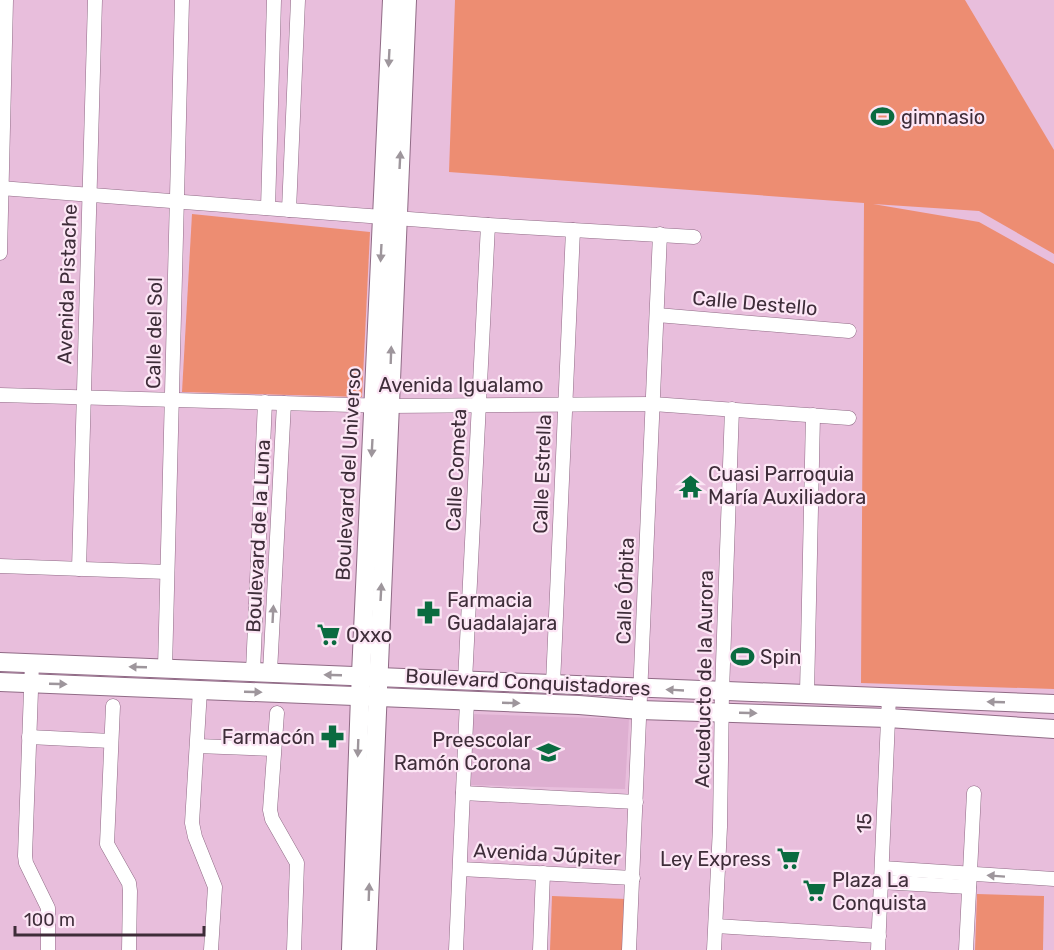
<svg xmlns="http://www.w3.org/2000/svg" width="1054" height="950" font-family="Rubik,sans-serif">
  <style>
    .built { fill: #deafd1 }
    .green { fill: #ed8d72 }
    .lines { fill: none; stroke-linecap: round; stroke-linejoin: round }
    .street-casing { stroke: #906b86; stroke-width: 15 }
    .secondary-casing { stroke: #906b86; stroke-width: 20 }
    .street { stroke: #fff; stroke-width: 14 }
    .secondary { stroke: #fff; stroke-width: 18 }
    .oneway { fill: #9e969c }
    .labels { text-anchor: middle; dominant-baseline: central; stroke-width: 4.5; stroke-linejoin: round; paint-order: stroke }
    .poi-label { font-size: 20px; fill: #3e2d39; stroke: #fce6f5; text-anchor: start }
    .street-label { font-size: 20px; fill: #3e2d39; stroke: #fce6f5 }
  </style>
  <rect width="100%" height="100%" fill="#e8bedc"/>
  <path class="built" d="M 471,714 L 629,719 L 625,789 L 469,785 Z"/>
  <g class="green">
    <path d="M 455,0 L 965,0 L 1054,150 L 1054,254 L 979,211 L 873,204 L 979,222 L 1054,264 L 1054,689 L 861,683 L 864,203 L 449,172 Z"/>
    <path d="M 192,214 L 370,232 L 362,397 L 182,392 Z"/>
    <path d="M 977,894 L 1044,896 L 1043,950 L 975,950 Z"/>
    <path d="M 552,896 L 626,899 L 623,950 L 550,950 Z"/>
  </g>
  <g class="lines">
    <defs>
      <g id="street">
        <path d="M 0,188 L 488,225 L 694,237"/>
        <path d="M 268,208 L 274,0"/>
        <path d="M 289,210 L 298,0"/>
        <path d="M 0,253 L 6,0"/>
        <path d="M 657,315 L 849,331"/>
        <path d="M 0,395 L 389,406 L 653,404 L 849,418"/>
        <path d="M 0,566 L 167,572"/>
        <path d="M 79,569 L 95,0"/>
        <path d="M 32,663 L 25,856 L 26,863 L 48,908 L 48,950"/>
        <path d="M 165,668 L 182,0"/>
        <path d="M 253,671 L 265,402"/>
        <path d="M 270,672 L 284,403"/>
        <path d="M 465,681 L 488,225"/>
        <path d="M 553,684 L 573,230"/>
        <path d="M 200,690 L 192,823 L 195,837 L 215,887 L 211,950"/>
        <path d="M 807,693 L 813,415"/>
        <path d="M 113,706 L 107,844 L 129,883 L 130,891 L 129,950"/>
        <path d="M 277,713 L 270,810 L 272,819 L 297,863 L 294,950"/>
        <path d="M 29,737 L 111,741"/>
        <path d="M 197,746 L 274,749"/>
        <path d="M 463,793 L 636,802"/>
        <path d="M 882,868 L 1054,879"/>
        <path d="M 460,869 L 633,878"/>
        <path d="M 881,882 L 969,887"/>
        <path d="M 716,926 L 879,936"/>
        <path d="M 456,950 L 467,701"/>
        <path d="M 540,950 L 543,873"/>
        <path d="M 629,950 L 660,234"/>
        <path d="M 714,950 L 720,827 L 722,692 L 732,409"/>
        <path d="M 878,950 L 889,697"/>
        <path d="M 966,950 L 974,793"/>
      </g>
      <g id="secondary">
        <path d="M 0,662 L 1054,704"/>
        <path d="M 0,682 L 579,705 L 640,710 L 888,718 L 1054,729"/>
        <path d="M 351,950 L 360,696 L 392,0"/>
        <path d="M 367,950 L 407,0"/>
      </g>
    </defs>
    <use href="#street" class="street-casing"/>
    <use href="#secondary" class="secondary-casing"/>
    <use href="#street" class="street"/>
    <use href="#secondary" class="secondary"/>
  </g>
  <defs><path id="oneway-solid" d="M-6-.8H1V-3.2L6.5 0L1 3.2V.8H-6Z" transform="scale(1.5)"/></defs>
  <g class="oneway">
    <use href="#oneway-solid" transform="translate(389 58) rotate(93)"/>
    <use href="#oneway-solid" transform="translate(400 160) rotate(-87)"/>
    <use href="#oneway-solid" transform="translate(381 253) rotate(93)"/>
    <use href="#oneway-solid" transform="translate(391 355) rotate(-88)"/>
    <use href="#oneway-solid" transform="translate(372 448) rotate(93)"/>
    <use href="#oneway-solid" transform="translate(381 592) rotate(-87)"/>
    <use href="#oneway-solid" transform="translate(273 614) rotate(-87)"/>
    <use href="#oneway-solid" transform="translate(138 667) rotate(-178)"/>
    <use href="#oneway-solid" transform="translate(333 675) rotate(-178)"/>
    <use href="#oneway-solid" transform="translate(58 684) rotate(2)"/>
    <use href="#oneway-solid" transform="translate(675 690) rotate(-177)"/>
    <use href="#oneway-solid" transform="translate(253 692) rotate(2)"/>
    <use href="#oneway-solid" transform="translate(996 702) rotate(-178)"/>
    <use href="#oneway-solid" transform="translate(511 703) rotate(2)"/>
    <use href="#oneway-solid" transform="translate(748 713) rotate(2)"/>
    <use href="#oneway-solid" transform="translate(358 748) rotate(92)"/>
    <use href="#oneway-solid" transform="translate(996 876) rotate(-176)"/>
    <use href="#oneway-solid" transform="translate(369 892) rotate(-88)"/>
  </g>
  <defs>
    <symbol id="stadium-bare" viewBox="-9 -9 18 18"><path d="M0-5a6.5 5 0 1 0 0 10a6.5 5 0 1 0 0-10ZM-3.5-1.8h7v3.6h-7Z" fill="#0a6b40" stroke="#fce6f5" stroke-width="2.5" paint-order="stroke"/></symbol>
    <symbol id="temple-bare" viewBox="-9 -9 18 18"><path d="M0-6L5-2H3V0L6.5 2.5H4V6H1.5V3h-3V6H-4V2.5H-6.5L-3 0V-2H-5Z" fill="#0a6b40" stroke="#fce6f5" stroke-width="2.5" paint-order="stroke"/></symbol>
    <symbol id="pharmacy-bare" viewBox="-9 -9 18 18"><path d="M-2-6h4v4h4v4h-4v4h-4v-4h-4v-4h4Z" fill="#0a6b40" stroke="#fce6f5" stroke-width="2.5" paint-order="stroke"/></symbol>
    <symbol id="supermarket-bare" viewBox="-9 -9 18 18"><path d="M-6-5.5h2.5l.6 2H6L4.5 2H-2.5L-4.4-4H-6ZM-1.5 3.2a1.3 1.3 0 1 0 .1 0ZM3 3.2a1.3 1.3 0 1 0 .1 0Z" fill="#0a6b40" stroke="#fce6f5" stroke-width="2.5" paint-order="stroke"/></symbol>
    <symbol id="school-bare" viewBox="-9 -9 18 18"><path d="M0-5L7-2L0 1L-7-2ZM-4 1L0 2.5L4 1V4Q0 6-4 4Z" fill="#0a6b40" stroke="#fce6f5" stroke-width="2.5" paint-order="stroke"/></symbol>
  </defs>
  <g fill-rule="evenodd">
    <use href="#stadium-bare" x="866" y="100" width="33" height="33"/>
    <use href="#temple-bare" x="674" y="470" width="33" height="33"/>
    <use href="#pharmacy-bare" x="412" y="596" width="33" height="33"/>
    <use href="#supermarket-bare" x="312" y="618" width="33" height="33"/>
    <use href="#stadium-bare" x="726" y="640" width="33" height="33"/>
    <use href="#pharmacy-bare" x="316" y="720" width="33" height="33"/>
    <use href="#school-bare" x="532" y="736" width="33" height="33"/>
    <use href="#supermarket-bare" x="772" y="842" width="33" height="33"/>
    <use href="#supermarket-bare" x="798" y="874" width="33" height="33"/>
  </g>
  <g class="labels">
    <g class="poi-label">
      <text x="901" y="117">gimnasio</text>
      <text x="708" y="474">Cuasi Parroquia<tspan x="708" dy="23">María Auxiliadora</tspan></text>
      <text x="447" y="600">Farmacia<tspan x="447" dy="23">Guadalajara</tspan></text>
      <text x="346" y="635">Oxxo</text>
      <text x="760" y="657">Spin</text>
      <text x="315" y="737" text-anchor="end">Farmacón</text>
      <text x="531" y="740" text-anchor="end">Preescolar<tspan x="531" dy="23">Ramón Corona</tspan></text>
      <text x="771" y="859" text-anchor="end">Ley Express</text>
      <text x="832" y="880">Plaza La<tspan x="832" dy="23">Conquista</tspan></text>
    </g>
    <g class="street-label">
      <text transform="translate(67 284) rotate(-88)">Avenida Pistache</text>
      <text transform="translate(755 303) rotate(5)">Calle Destello</text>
      <text transform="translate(154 333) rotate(-89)">Calle del Sol</text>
      <text x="461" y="385">Avenida Igualamo</text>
      <text transform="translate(456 470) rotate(-87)">Calle Cometa</text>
      <text transform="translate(348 474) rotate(-87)">Boulevard del Universo</text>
      <text transform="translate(542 474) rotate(-88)">Calle Estrella</text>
      <text transform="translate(258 536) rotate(-87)">Boulevard de la Luna</text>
      <text transform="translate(625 591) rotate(-88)">Calle Órbita</text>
      <text transform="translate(704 679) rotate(-89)">Acueducto de la Aurora</text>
      <text transform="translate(528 682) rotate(3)">Boulevard Conquistadores</text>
      <text transform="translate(864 823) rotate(-88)">15</text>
      <text transform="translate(547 854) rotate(3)">Avenida Júpiter</text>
    </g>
  </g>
  <path d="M15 926v9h189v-9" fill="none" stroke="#3e2d39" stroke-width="3"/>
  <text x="24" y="926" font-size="18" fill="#3e2d39" stroke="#fce6f5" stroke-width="4.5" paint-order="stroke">100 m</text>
</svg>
